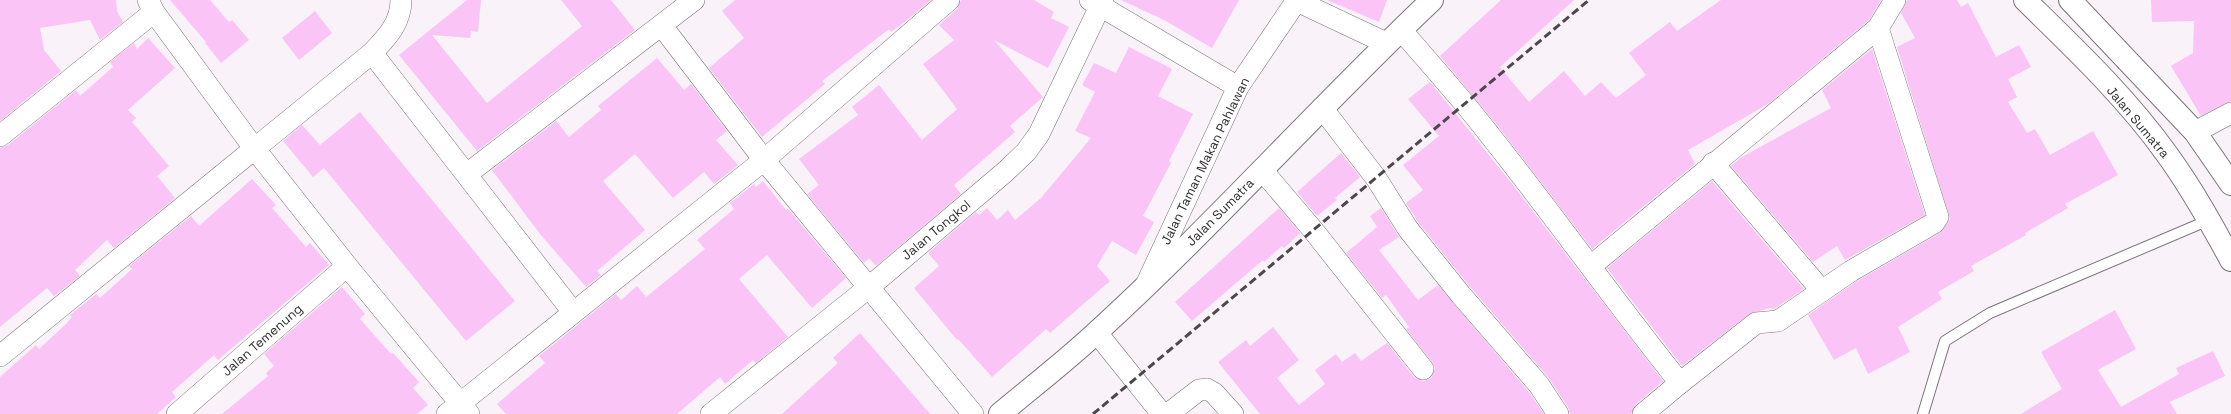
<svg xmlns="http://www.w3.org/2000/svg" width="2231" height="414" font-family="'Space Grotesk',sans-serif">
  <style>
    .building { fill: #fac4f6 }
    .lines { fill: none; stroke-linecap: round; stroke-linejoin: round }
    .service-casing { stroke: #7c757b; stroke-width: 12 }
    .minor-casing { stroke: #7c757b; stroke-width: 22 }
    .trunk-casing { stroke: #7c757b; stroke-width: 24 }
    .service { stroke: #fff; stroke-width: 10 }
    .minor { stroke: #fff; stroke-width: 21 }
    .trunk { stroke: #fff; stroke-width: 22 }
    .rail { stroke: #4b484b; stroke-width: 3; stroke-dasharray: 8 4; stroke-linecap: butt }
    .labels { text-anchor: middle; dominant-baseline: central; stroke-width: 3; stroke-linejoin: round; paint-order: stroke }
    .street-label { font-size: 13px; fill: #2f2d2f; stroke: #fff }
  </style>
  <rect width="100%" height="100%" fill="#faf2f9"/>
  <g class="building">
    <path d="M 0,0 L 116,0 L 117,11 L 123,22 L 100,40 L 90,20 L 40,28 L 44,50 L 61,71 L 0,121 Z"/>
    <path d="M 170,0 L 210,0 L 229,22 L 232,20 L 249,40 L 221,63 L 205,43 L 206,42 Z"/>
    <path d="M 467,0 L 481,0 L 478,32 L 471,31 L 470,38 L 432,35 L 487,103 L 582,26 L 561,0 L 611,0 L 635,30 L 477,151 L 399,55 Z"/>
    <path d="M 735,0 L 931,0 L 906,21 L 891,32 L 889,29 L 822,81 L 825,84 L 762,137 L 709,68 L 744,38 L 722,11 Z"/>
    <path d="M 961,0 L 1034,0 L 1054,12 L 1051,18 L 1069,27 L 1048,68 L 994,40 L 1043,97 L 1010,126 L 1015,132 L 954,185 L 961,194 L 876,266 L 869,258 L 864,263 L 807,194 L 819,185 L 799,159 L 858,115 L 852,107 L 879,85 L 922,140 L 957,109 L 923,64 L 954,40 L 939,25 L 957,9 Z"/>
    <path d="M 1121,0 L 1239,0 L 1212,48 L 1164,20 Z"/>
    <path d="M 1327,0 L 1387,0 L 1379,22 Z"/>
    <path d="M 1501,0 L 1574,0 L 1500,67 L 1529,102 L 1564,71 L 1585,96 L 1601,82 L 1616,98 L 1646,75 L 1629,53 L 1670,22 L 1677,31 L 1721,0 L 1881,0 L 1869,20 L 1768,104 L 1688,150 L 1695,164 L 1592,249 L 1501,130 L 1440,56 Z"/>
    <path d="M 1907,0 L 1957,0 L 1961,7 L 1968,3 L 1996,57 L 2019,45 L 2031,67 L 2008,79 L 2017,97 L 2008,102 L 2027,133 L 2035,129 L 2050,155 L 2093,131 L 2118,175 L 2065,204 L 2068,208 L 2025,233 L 2026,235 L 1971,266 L 1974,271 L 1938,292 L 1942,299 L 1898,327 L 1910,352 L 1868,374 L 1856,348 L 1834,360 L 1808,315 L 1857,281 L 1940,233 L 1950,219 L 1897,47 L 1915,38 L 1901,13 Z"/>
    <path d="M 2151,0 L 2231,0 L 2231,101 L 2201,116 L 2171,66 L 2193,53 L 2194,21 L 2152,22 Z"/>
    <path d="M 315,11 L 332,33 L 299,60 L 282,38 Z"/>
    <path d="M 148,38 L 175,68 L 128,110 L 136,118 L 132,122 L 169,166 L 157,176 L 175,198 L 114,248 L 107,240 L 75,270 L 80,276 L 54,296 L 47,288 L 0,327 L 0,148 L 8,145 L 76,90 L 80,96 L 113,67 L 110,62 L 134,43 L 137,49 Z"/>
    <path d="M 1129,47 L 1172,69 L 1158,96 L 1193,114 L 1169,161 L 1171,163 L 1143,216 L 1154,222 L 1136,255 L 1112,241 L 1097,266 L 1110,281 L 1050,333 L 1046,329 L 992,377 L 958,339 L 957,340 L 914,288 L 939,266 L 928,253 L 976,212 L 979,215 L 987,208 L 997,220 L 1008,210 L 1015,220 L 1041,198 L 1091,138 L 1075,131 L 1095,92 L 1082,85 L 1094,63 L 1116,73 Z"/>
    <path d="M 1872,49 L 1925,215 L 1845,260 L 1837,246 L 1813,262 L 1731,166 L 1740,158 L 1831,108 L 1822,90 Z"/>
    <path d="M 657,58 L 684,90 L 691,84 L 727,131 L 716,140 L 738,165 L 714,184 L 704,172 L 673,198 L 635,154 L 603,181 L 645,230 L 597,271 L 601,275 L 586,287 L 540,234 L 492,170 L 556,121 L 569,137 L 601,110 L 598,106 Z"/>
    <path d="M 1430,82 L 1509,180 L 1663,381 L 1635,405 L 1631,414 L 1570,414 L 1568,407 L 1548,377 L 1470,287 L 1418,222 L 1406,203 L 1423,190 L 1403,165 L 1439,136 L 1408,99 Z"/>
    <path d="M 360,112 L 515,301 L 466,341 L 324,168 L 313,177 L 283,141 L 302,125 L 320,145 Z"/>
    <path d="M 1341,153 L 1360,177 L 1335,198 L 1337,200 L 1317,216 L 1297,192 Z"/>
    <path d="M 252,179 L 276,205 L 272,208 L 306,247 L 310,243 L 329,265 L 218,360 L 214,355 L 172,392 L 176,397 L 157,414 L 0,414 L 0,377 L 36,345 L 39,349 L 66,324 L 72,317 L 70,315 L 96,294 L 100,298 L 132,269 L 129,266 L 191,216 L 199,226 Z"/>
    <path d="M 763,181 L 786,210 L 788,209 L 846,278 L 812,308 L 767,255 L 739,279 L 788,337 L 756,363 L 753,360 L 725,384 L 720,377 L 677,414 L 506,414 L 497,404 L 545,363 L 539,356 L 616,294 L 621,300 L 637,286 L 646,297 L 705,249 L 697,240 L 734,209 L 730,203 L 754,184 L 756,187 Z"/>
    <path d="M 1712,181 L 1804,289 L 1774,309 L 1770,308 L 1749,314 L 1682,366 L 1607,268 Z"/>
    <path d="M 1279,208 L 1300,233 L 1284,248 L 1282,246 L 1264,262 L 1263,260 L 1192,321 L 1175,302 Z"/>
    <path d="M 1381,208 L 1399,237 L 1379,250 L 1418,300 L 1438,285 L 1529,392 L 1544,414 L 1260,414 L 1218,362 L 1246,340 L 1250,346 L 1273,327 L 1299,360 L 1277,378 L 1299,405 L 1325,384 L 1315,370 L 1336,354 L 1342,362 L 1355,353 L 1361,361 L 1387,343 L 1414,377 L 1424,381 L 1431,378 L 1435,368 L 1432,362 L 1406,329 L 1409,327 L 1386,295 L 1382,298 L 1346,253 L 1377,227 L 1370,216 Z"/>
    <path d="M 342,287 L 365,314 L 360,319 L 391,354 L 393,353 L 419,382 L 413,388 L 428,405 L 417,414 L 222,414 L 268,376 L 266,373 L 274,366 L 264,354 Z"/>
    <path d="M 2115,310 L 2136,349 L 2098,370 L 2121,407 L 2179,374 L 2176,368 L 2213,351 L 2225,376 L 2170,402 L 2177,414 L 2021,414 L 2062,389 L 2041,352 Z"/>
    <path d="M 860,333 L 930,414 L 782,414 L 838,363 L 833,358 Z"/>
  </g>
  <g class="lines">
    <defs>
      <path id="service" d="M 1923,414 L 1945,341 L 1990,313 L 2209,220"/>
      <g id="minor">
        <path d="M 148,0 L 154,12 L 254,148 L 347,266 L 469,414"/>
        <path d="M 1090,0 L 1238,87"/>
        <path d="M 1297,1 L 1386,43"/>
        <path d="M 662,26 L 764,160 L 973,414"/>
        <path d="M 1401,30 C 1422,54 1443,78 1464,103 C 1539,194 1606,291 1680,383 L 1756,323 L 1778,321 L 1851,271 L 1934,223 L 1938,217 L 1878,28"/>
        <path d="M 372,53 L 573,312"/>
        <path d="M 1322,108 L 1376,178 L 1408,229 L 1461,295 L 1539,385 L 1558,414"/>
        <path d="M 2195,132 L 2231,113"/>
        <path d="M 0,136 L 154,12"/>
        <path d="M 1713,163 L 1822,291"/>
        <path d="M 1262,170 L 1313,230 L 1423,369"/>
        <path d="M 467,174 L 694,0"/>
        <path d="M 1591,266 L 1878,28 L 1895,0"/>
        <path d="M 1146,285 L 1238,87 L 1297,0"/>
        <path d="M 1097,333 L 1162,414"/>
        <path d="M 0,356 L 372,53 C 387,37 401,23 401,0"/>
        <path d="M 177,414 L 347,266"/>
        <path d="M 447,414 L 764,160 L 949,0"/>
        <path d="M 711,414 L 868,288 L 1005,172 L 1026,152 L 1039,134 L 1103,0"/>
        <path d="M 1168,414 L 1199,390 L 1207,389 L 1214,393 L 1233,414"/>
        <path d="M 1643,414 L 1680,383"/>
      </g>
      <g id="trunk">
        <path d="M 2025,0 C 2074,48 2126,97 2166,153 C 2191,187 2211,223 2231,260"/>
        <path d="M 2070,0 L 2195,132 L 2231,184"/>
        <path d="M 1000,414 C 1032,387 1066,361 1097,332 C 1213,226 1318,108 1432,0"/>
      </g>
    </defs>
    <use href="#service" class="service-casing"/>
    <use href="#minor" class="minor-casing"/>
    <use href="#trunk" class="trunk-casing"/>
    <use href="#service" class="service"/>
    <use href="#minor" class="minor"/>
    <use href="#trunk" class="trunk"/>
    <path class="rail" d="M 1093,414 L 1589,0"/>
  </g>
  <g class="labels">
    <g class="street-label">
      <text transform="translate(2138 122) rotate(50)">Jalan Sumatra</text>
      <text transform="translate(1205 161) rotate(-64)">Jalan Taman Makan Pahlawan</text>
      <text transform="translate(1220 212) rotate(-45)">Jalan Sumatra</text>
      <text transform="translate(936 230) rotate(-40)">Jalan Tongkol</text>
      <text transform="translate(262 340) rotate(-41)">Jalan Temenung</text>
    </g>
  </g>
</svg>
